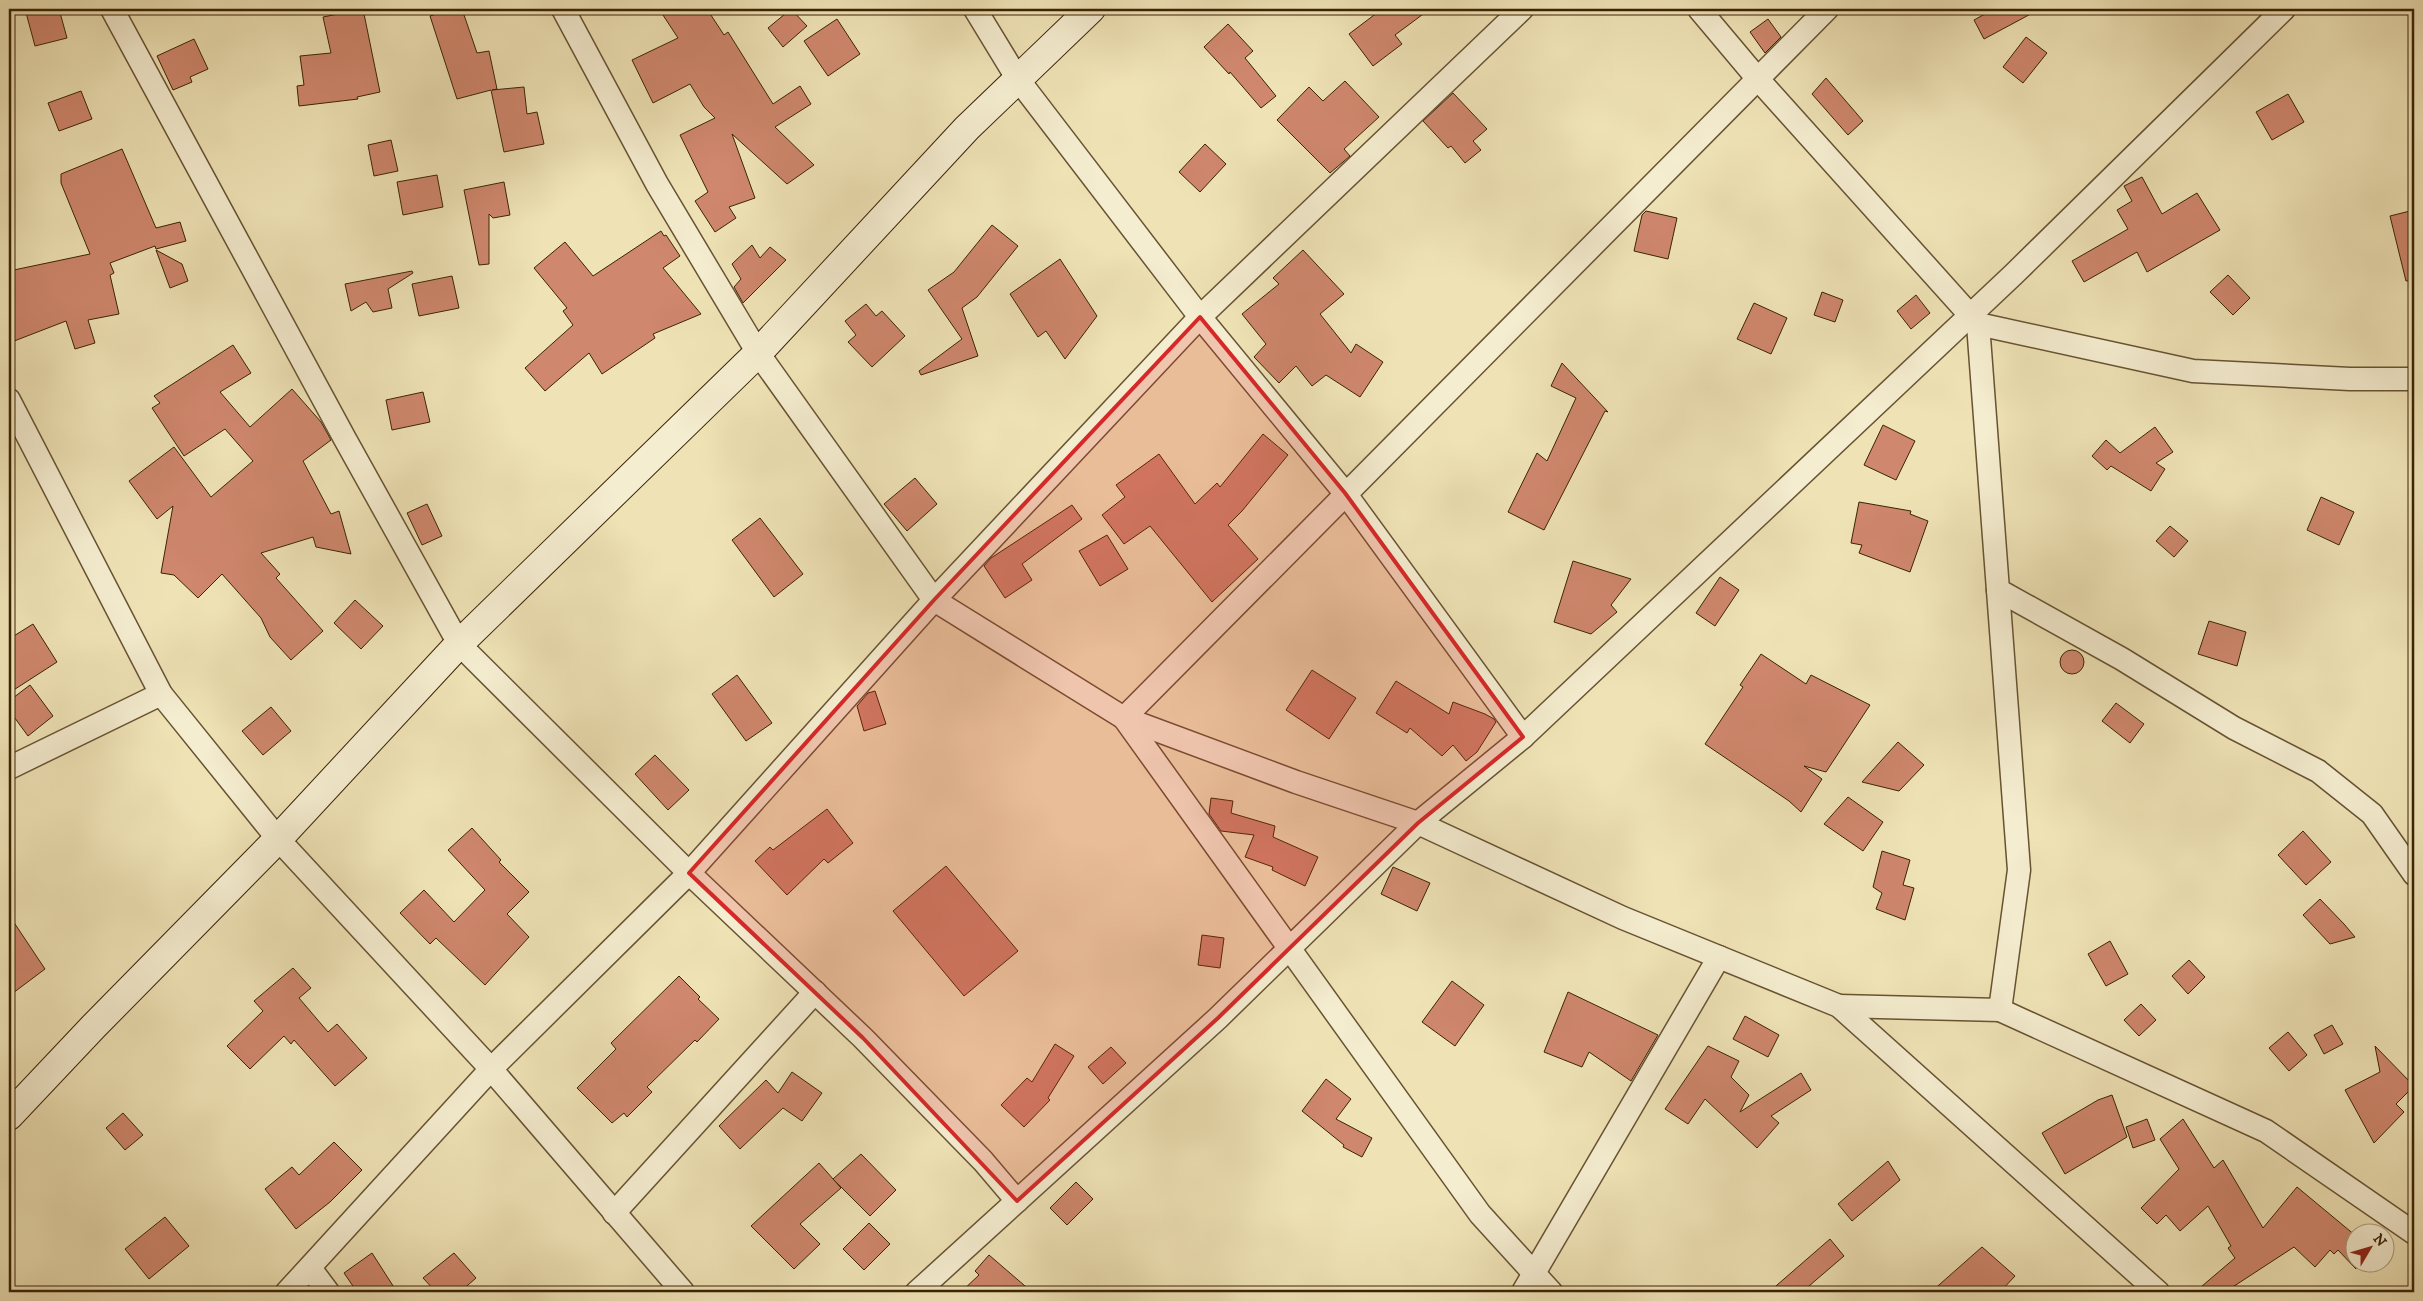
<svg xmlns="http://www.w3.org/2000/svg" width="2423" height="1301" font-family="'IM FELL DW Pica',serif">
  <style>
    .building { fill: #cf876d; stroke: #3a2306 }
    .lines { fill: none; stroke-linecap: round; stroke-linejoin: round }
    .street-casing { stroke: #675332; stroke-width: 25 }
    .secondary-casing { stroke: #3a2306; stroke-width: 30 }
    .street { stroke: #f5edd0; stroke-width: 22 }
    .secondary { stroke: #f5edd0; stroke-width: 28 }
    .marked { fill: #d62828; fill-opacity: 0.2; stroke: #d62828; stroke-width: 4; stroke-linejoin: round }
  </style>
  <rect width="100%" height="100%" fill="#efe3b6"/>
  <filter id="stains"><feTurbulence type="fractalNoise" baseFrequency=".004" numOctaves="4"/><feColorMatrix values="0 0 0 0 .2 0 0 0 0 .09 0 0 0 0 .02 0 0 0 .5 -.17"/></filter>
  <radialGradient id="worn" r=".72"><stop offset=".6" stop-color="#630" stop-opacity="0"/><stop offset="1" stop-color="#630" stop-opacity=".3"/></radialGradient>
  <g class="building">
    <path d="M 25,9 L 59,9 L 67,38 L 35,46 Z"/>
    <path d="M 363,9 L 380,92 L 357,97 L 358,99 L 299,106 L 297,86 L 304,85 L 300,56 L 331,53 L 323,17 Z"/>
    <path d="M 452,9 L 462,9 L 477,53 L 489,51 L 497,89 L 492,90 L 524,87 L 527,114 L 537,112 L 544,144 L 504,152 L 491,90 L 457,99 L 430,16 Z"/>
    <path d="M 659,9 L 707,9 L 724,35 L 728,32 L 773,104 L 800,86 L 811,104 L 775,127 L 814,165 L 787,184 L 732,134 L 755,198 L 729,207 L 736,218 L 715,232 L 695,201 L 708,192 L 680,135 L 715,118 L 704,107 L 690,84 L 653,103 L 632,60 L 678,38 Z"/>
    <path d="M 791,9 L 807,26 L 783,47 L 768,28 Z"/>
    <path d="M 1382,9 L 1430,9 L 1395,35 L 1402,44 L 1373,66 L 1349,34 Z"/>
    <path d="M 1994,9 L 2040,9 L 1984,39 L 1974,20 Z"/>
    <path d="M 837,19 L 860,54 L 828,76 L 804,41 Z"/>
    <path d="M 1768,19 L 1781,37 L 1765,53 L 1750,32 Z"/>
    <path d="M 1228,24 L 1253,51 L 1245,58 L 1276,96 L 1261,108 L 1230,72 L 1229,74 L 1204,47 Z"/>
    <path d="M 2026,37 L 2047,53 L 2023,83 L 2003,67 Z"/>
    <path d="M 194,39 L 208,69 L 190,77 L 192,82 L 173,90 L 157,56 Z"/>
    <path d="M 1826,78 L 1863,121 L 1848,135 L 1812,94 Z"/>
    <path d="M 1345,81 L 1379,117 L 1344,149 L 1350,156 L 1330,173 L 1277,120 L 1309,87 L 1323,101 Z"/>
    <path d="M 81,91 L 92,119 L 59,131 L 48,103 Z"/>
    <path d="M 1453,93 L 1487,129 L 1473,141 L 1481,150 L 1465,163 L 1451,146 L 1448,148 L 1423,121 Z"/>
    <path d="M 2288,94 L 2304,122 L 2272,140 L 2256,112 Z"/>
    <path d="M 391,140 L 398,171 L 374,176 L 368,145 Z"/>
    <path d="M 1205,144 L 1226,164 L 1200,192 L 1179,172 Z"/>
    <path d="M 122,149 L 156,228 L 180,222 L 186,241 L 156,249 L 155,246 L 110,263 L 114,273 L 110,275 L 119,314 L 88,320 L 95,343 L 75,349 L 66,321 L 9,343 L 9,271 L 90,254 L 61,183 L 61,174 Z"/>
    <path d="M 437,175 L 443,207 L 403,215 L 397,182 Z"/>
    <path d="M 2142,177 L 2162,214 L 2197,193 L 2220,230 L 2147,272 L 2137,252 L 2084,282 L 2072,261 L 2128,229 L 2117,210 L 2132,201 L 2124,186 Z"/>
    <path d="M 504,182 L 510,215 L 493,218 L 489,214 L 489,264 L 479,265 L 464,190 Z"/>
    <path d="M 2414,210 L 2414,280 L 2406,281 L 2390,216 Z"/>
    <path d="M 1646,211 L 1677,218 L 1668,259 L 1634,251 L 1642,215 Z"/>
    <path d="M 992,225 L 1018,246 L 977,297 L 962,308 L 978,356 L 921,375 L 919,371 L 962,339 L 928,290 L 954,272 Z"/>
    <path d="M 661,231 L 664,236 L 666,235 L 680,256 L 663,268 L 701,314 L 653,334 L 655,338 L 602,374 L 589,353 L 545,391 L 525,368 L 573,325 L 563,311 L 567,308 L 534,268 L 565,242 L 593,276 Z"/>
    <path d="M 752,245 L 760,258 L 770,247 L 786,260 L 743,303 L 734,287 L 741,279 L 732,264 Z"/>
    <path d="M 156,250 L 182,264 L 188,281 L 170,288 Z"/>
    <path d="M 1303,250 L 1344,294 L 1320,314 L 1351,353 L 1356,344 L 1383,362 L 1360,397 L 1326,375 L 1312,386 L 1296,366 L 1279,383 L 1254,357 L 1266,344 L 1242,314 L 1279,284 L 1273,278 Z"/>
    <path d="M 1060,259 L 1097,316 L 1065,359 L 1046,331 L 1038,337 L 1010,294 Z"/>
    <path d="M 412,271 L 413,273 L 388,289 L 392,308 L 373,312 L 366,302 L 351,311 L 345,284 Z"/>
    <path d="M 2228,275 L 2250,298 L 2233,315 L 2210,292 Z"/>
    <path d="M 452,276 L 459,308 L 419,316 L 412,284 Z"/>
    <path d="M 1822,292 L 1843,300 L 1835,322 L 1814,315 Z"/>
    <path d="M 1916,295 L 1930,313 L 1911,329 L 1897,311 Z"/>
    <path d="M 1754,303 L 1787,318 L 1771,354 L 1737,339 Z"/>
    <path d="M 866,304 L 876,316 L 882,311 L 905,336 L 872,367 L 848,342 L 856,335 L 845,321 Z"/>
    <path d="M 233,345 L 251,373 L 220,392 L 250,427 L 292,389 L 321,422 L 331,440 L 303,461 L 331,514 L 339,511 L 351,554 L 316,547 L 313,537 L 261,553 L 280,574 L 276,578 L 323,631 L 291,660 L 270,637 L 261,618 L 222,574 L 198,598 L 174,575 L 161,573 L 173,506 L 157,519 L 129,481 L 174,447 L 211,497 L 253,461 L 225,429 L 184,456 L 152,408 L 160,403 L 154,396 Z"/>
    <path d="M 1562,363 L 1608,412 L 1605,411 L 1544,530 L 1508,512 L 1537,453 L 1547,461 L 1576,398 L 1551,386 Z"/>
    <path d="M 423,392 L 430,422 L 392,430 L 386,400 Z"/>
    <path d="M 1883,425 L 1915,441 L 1896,480 L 1864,465 Z"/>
    <path d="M 2155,427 L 2173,452 L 2156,463 L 2165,469 L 2151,491 L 2111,466 L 2107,470 L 2092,456 L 2106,440 L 2120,453 Z"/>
    <path d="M 1263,434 L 1288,455 L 1242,511 L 1228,525 L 1258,559 L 1212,602 L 1150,526 L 1124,544 L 1102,515 L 1125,497 L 1116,485 L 1159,454 L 1195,504 L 1217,483 L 1220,487 Z"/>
    <path d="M 915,478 L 937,504 L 907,531 L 884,504 Z"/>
    <path d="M 2321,497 L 2354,512 L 2339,545 L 2307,530 Z"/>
    <path d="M 1859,502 L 1911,511 L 1910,514 L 1928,521 L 1910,572 L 1859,553 L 1862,545 L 1851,543 Z"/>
    <path d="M 427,504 L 442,536 L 422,545 L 407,513 Z"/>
    <path d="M 1072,505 L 1082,519 L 1022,564 L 1032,580 L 1005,598 L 984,566 L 991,558 Z"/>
    <path d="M 760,518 L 803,574 L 774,597 L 732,540 Z"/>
    <path d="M 2170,526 L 2188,541 L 2174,557 L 2156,541 Z"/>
    <path d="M 1107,535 L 1128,569 L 1100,586 L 1079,551 Z"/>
    <path d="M 1573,561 L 1631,579 L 1611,605 L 1617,612 L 1591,634 L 1554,622 Z"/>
    <path d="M 1720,577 L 1739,590 L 1715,626 L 1696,613 Z"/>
    <path d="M 355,600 L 383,626 L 361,649 L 334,623 Z"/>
    <path d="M 2209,621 L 2246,632 L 2237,666 L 2198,654 Z"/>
    <path d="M 33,624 L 57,662 L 9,693 L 9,639 Z"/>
    <circle cx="2072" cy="662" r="12"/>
    <path d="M 1761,654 L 1806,684 L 1811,675 L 1870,705 L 1826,772 L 1804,766 L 1822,779 L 1801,812 L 1789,801 L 1705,744 L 1743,687 L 1740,685 Z"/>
    <path d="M 1312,670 L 1356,698 L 1329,739 L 1286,710 Z"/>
    <path d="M 737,675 L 772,723 L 746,741 L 712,694 Z"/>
    <path d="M 1396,681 L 1449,714 L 1453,702 L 1485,714 L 1494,719 L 1496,722 L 1477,752 L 1466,761 L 1453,745 L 1442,756 L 1410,728 L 1407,733 L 1376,713 Z"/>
    <path d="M 30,685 L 53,716 L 28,736 L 9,710 L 9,701 Z"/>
    <path d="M 875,691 L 886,724 L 864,731 L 857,706 L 868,693 Z"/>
    <path d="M 2116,703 L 2144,724 L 2130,743 L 2102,721 Z"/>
    <path d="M 271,707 L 291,731 L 263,755 L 242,731 Z"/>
    <path d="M 1898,742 L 1924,765 L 1899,791 L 1862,782 Z"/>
    <path d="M 655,755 L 689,790 L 668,810 L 635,774 Z"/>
    <path d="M 1848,797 L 1883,822 L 1863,851 L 1824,824 Z"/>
    <path d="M 1211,798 L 1233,801 L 1231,813 L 1275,826 L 1273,837 L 1318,857 L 1305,886 L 1272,870 L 1273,867 L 1245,857 L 1254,835 L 1221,831 L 1209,814 Z"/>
    <path d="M 827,809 L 853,843 L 828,863 L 824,859 L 787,895 L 755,861 L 770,847 L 773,850 Z"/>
    <path d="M 472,828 L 501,860 L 499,862 L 529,892 L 507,914 L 529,937 L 485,985 L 436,938 L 430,944 L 400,913 L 424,890 L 454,922 L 485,890 L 448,850 Z"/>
    <path d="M 2303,831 L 2331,862 L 2306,885 L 2278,855 Z"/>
    <path d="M 1882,851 L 1910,860 L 1903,885 L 1914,888 L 1905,920 L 1876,909 L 1882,893 L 1873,887 Z"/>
    <path d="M 946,866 L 1018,951 L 964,996 L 893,911 Z"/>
    <path d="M 1393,867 L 1430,883 L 1417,911 L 1381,894 Z"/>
    <path d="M 2320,899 L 2344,924 L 2355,937 L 2330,944 L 2303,915 Z"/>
    <path d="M 9,915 L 45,969 L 9,996 Z"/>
    <path d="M 1202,935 L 1224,938 L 1220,968 L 1198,965 Z"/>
    <path d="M 2110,941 L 2128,974 L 2106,986 L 2088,954 Z"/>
    <path d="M 2189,960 L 2205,977 L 2188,994 L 2172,976 Z"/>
    <path d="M 293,968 L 311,988 L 299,998 L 328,1032 L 337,1024 L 367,1058 L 335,1086 L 294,1040 L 291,1044 L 284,1036 L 250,1069 L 227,1046 L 263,1011 L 254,1001 Z"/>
    <path d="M 679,976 L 700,997 L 698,999 L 719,1019 L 697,1042 L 695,1040 L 647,1087 L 652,1092 L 627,1117 L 624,1113 L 612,1123 L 577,1088 L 616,1049 L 611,1043 Z"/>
    <path d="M 1452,981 L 1484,1005 L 1455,1046 L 1422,1022 Z"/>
    <path d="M 1568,992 L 1658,1035 L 1631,1081 L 1589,1052 L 1582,1067 L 1544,1052 Z"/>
    <path d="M 2141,1004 L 2156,1020 L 2139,1036 L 2124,1020 Z"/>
    <path d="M 1745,1016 L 1779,1035 L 1768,1057 L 1733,1039 Z"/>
    <path d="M 2332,1025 L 2343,1044 L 2324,1054 L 2314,1035 Z"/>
    <path d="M 2288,1032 L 2307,1055 L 2289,1071 L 2269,1048 Z"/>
    <path d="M 1055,1044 L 1074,1056 L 1048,1098 L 1050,1100 L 1024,1127 L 1001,1105 L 1027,1078 L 1032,1082 Z"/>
    <path d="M 1708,1046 L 1739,1061 L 1731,1077 L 1749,1095 L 1740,1112 L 1801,1073 L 1811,1090 L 1771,1116 L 1779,1123 L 1757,1148 L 1705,1099 L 1688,1124 L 1665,1109 Z"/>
    <path d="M 2375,1046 L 2414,1086 L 2396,1104 L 2404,1112 L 2374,1143 L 2345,1090 L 2380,1072 Z"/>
    <path d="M 1111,1047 L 1126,1063 L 1103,1084 L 1088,1067 Z"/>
    <path d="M 792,1072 L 822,1093 L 802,1121 L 783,1108 L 740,1149 L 719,1126 L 766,1080 L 778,1093 Z"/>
    <path d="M 1326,1079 L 1351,1099 L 1336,1119 L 1372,1138 L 1362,1157 L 1343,1147 L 1344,1145 L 1302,1111 Z"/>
    <path d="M 2112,1095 L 2127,1137 L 2065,1174 L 2042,1133 L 2098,1100 Z"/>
    <path d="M 123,1113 L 143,1135 L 125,1150 L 106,1128 Z"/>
    <path d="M 2147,1119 L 2155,1140 L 2133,1148 L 2126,1127 Z"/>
    <path d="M 2183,1119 L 2214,1168 L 2223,1160 L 2263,1228 L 2297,1187 L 2356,1236 L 2356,1269 L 2338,1250 L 2334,1254 L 2330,1250 L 2315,1267 L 2294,1247 L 2225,1292 L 2195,1292 L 2235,1258 L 2228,1248 L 2231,1246 L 2208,1206 L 2180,1231 L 2166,1215 L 2157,1224 L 2141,1208 L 2179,1169 L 2160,1139 Z"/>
    <path d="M 334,1142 L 362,1170 L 330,1202 L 296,1229 L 265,1189 L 292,1167 L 299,1175 Z"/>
    <path d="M 861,1154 L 896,1190 L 870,1216 L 833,1179 Z"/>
    <path d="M 1888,1161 L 1900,1180 L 1852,1221 L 1838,1204 Z"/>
    <path d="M 819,1163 L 841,1188 L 800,1224 L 820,1244 L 794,1269 L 751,1226 Z"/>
    <path d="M 1076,1182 L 1093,1199 L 1067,1225 L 1050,1208 Z"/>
    <path d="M 165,1217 L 189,1246 L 149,1279 L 125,1249 Z"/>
    <path d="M 869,1223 L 890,1244 L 864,1270 L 843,1249 Z"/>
    <path d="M 1830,1239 L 1844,1256 L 1802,1292 L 1769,1292 Z"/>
    <path d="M 1982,1247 L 2015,1276 L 2000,1292 L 1931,1292 Z"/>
    <path d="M 372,1253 L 397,1292 L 357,1292 L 344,1273 Z"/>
    <path d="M 454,1253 L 476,1278 L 460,1292 L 436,1292 L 423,1278 Z"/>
    <path d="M 989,1255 L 1032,1292 L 961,1292 L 979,1275 L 975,1271 Z"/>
  </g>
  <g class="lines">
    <defs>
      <g id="street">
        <path d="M 112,9 L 345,439 L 459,644 L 689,873 L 863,1038 L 983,1161 L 1017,1201"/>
        <path d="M 563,9 L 657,184 L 758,353 L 934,600 L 1124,718 L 1296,782 L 1418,823 L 1623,918 L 1839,1006 L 2158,1292"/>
        <path d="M 975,9 L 1017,78 L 1200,317 L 1345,493 L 1523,737"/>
        <path d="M 1699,9 L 1757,78 L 1978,324 L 2019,870 L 2000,1010 L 1839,1006"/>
        <path d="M 1978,324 L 2193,371 L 2350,379 L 2414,379"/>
        <path d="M 9,400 L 161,694 L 278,839 L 491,1069 L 683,1292"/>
        <path d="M 1998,590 L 2122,659 L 2234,728 L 2318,771 L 2372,814 L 2414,874"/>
        <path d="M 9,768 L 161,694"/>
        <path d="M 2000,1010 L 2266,1131 L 2414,1233"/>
        <path d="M 614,1213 L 815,992"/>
        <path d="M 310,1268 L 328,1292"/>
        <path d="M 287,1292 L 491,1069 L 689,873 L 934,600 L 1200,317 L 1522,9"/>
        <path d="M 917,1292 L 1218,1018 L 1418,823 L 1523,737 L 2014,274 L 2284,9"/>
        <path d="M 1523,1292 L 1719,957"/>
        <path d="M 1551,1292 L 1480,1214 L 1124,718 L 1827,9"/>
      </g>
      <path id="secondary" d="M 9,1116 L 94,1026 L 278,839 L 459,644 L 758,353 L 967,128 L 1091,9"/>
    </defs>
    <use href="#street" class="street-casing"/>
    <use href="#secondary" class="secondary-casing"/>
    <use href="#street" class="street"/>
    <use href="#secondary" class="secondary"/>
  </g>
  <path class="marked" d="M 1200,317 L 1345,493 L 1523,737 L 1418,823 L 1218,1018 L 1017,1201 L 863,1038 L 689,873 L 934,600 Z"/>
  <rect width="2423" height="1301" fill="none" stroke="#efe3b6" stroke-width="30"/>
  <rect x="10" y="10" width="2403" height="1281" fill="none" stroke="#3a2306" stroke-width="2.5"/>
  <rect x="15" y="15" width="2393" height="1271" fill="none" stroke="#3a2306"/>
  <g transform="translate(2370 1248) rotate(52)"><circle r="24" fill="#f5edd0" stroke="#aa9c7f"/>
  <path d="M0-4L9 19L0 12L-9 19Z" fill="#8f2418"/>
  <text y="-8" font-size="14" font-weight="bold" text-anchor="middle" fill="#3a2306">N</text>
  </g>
  <rect width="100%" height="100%" filter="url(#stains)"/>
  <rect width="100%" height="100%" fill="url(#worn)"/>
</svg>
